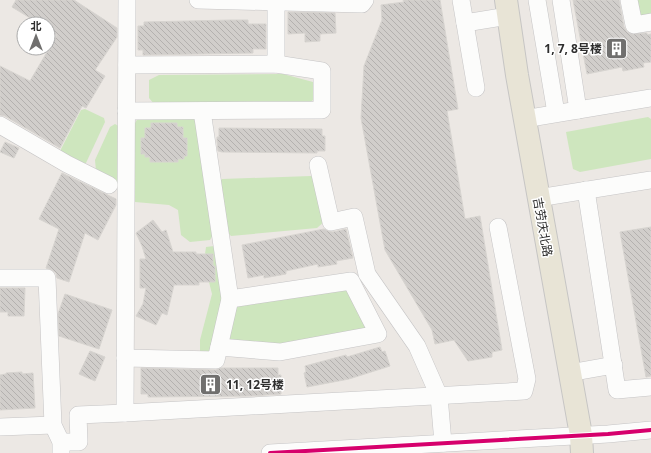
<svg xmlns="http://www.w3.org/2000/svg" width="651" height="453" font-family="'Noto Sans','Noto Sans SC',sans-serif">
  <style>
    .grass { fill: #cee6be }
    .building { fill: url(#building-back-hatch); stroke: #d7d4d0 }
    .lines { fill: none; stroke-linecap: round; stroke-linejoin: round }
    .minor-casing { stroke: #c5c4c5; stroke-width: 18 }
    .major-casing { stroke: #c6c5c4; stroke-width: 24 }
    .minor { stroke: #fcfcfb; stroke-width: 17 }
    .major { stroke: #e8e4d6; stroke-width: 22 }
    .cycleway-casing { stroke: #fff; stroke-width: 6 }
    .cycleway { stroke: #d6006c; stroke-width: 4 }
    .labels { text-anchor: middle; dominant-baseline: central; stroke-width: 3; stroke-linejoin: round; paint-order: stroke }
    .poi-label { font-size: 12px; font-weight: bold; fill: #2e2e2e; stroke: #fff; text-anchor: end }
    .street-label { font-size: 12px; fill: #2e2e2e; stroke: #fff }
  </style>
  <defs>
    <pattern id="building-back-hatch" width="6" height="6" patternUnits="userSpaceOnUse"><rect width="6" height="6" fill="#d1cecb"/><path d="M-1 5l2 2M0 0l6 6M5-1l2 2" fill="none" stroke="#b4b1af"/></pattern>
  </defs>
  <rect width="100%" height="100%" fill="#ece8e4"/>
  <g class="grass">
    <path d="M 636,0 L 651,0 L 651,19 L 640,21 Z"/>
    <path d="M 283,74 L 313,82 L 313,100 L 307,105 L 155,105 L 149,98 L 149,80 L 159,75 Z"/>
    <path d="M 85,109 L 104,118 L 105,122 L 86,163 L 81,163 L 61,152 L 61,149 L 81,110 Z"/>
    <path d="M 139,116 L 195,116 L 215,231 L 210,240 L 190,242 L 181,235 L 178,210 L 169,205 L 135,202 L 134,125 Z"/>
    <path d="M 648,117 L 651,119 L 651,159 L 580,172 L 573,169 L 566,132 Z"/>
    <path d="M 115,124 L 120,127 L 120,180 L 117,183 L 96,171 L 95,160 L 110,127 Z"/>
    <path d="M 311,176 L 318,181 L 325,221 L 317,228 L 231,236 L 224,228 L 217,185 L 222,179 Z"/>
    <path d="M 214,246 L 224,295 L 212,352 L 202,353 L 200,351 L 200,340 L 212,294 L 209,282 L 215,281 L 215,267 L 213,266 L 213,254 L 205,254 L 206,247 Z"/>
    <path d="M 346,285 L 368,327 L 366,334 L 281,349 L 229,345 L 232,304 Z"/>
  </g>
  <g class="building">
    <path d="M 16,0 L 74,0 L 117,28 L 117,37 L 95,70 L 105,76 L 86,108 L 82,106 L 60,148 L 5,116 L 0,115 L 0,66 L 30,81 L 57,35 L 48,29 L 48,24 L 40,24 L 12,7 Z"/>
    <path d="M 403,0 L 440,0 L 458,109 L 447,111 L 465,219 L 480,216 L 502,350 L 492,352 L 492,357 L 468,361 L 454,340 L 435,344 L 432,330 L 385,250 L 361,118 L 364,66 L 382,20 L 381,5 L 404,2 Z"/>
    <path d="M 573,0 L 619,0 L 624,27 L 627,32 L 631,34 L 647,33 L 647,35 L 651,34 L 651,62 L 643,63 L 644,67 L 623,71 L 622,67 L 587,74 Z"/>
    <path d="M 288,12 L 335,13 L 336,33 L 320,34 L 320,41 L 305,42 L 305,33 L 288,34 Z"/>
    <path d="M 231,20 L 248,20 L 248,24 L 266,24 L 266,49 L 253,49 L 253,53 L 143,55 L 143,50 L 138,50 L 138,26 L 144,26 L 144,22 Z"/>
    <path d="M 151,123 L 177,123 L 177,127 L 183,127 L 183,138 L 187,138 L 187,156 L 184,156 L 184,159 L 178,159 L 178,162 L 150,162 L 150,157 L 145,157 L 145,154 L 141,154 L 141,138 L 145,138 L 145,128 L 151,128 Z"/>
    <path d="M 219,128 L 322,129 L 322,136 L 325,136 L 325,151 L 317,151 L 317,153 L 222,152 L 218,151 L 217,141 L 217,137 L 219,137 Z"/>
    <path d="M 5,142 L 19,148 L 14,158 L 0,152 Z"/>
    <path d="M 62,173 L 116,199 L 116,205 L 98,240 L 85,233 L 69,282 L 57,278 L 56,273 L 52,270 L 46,268 L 59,229 L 39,219 Z"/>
    <path d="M 153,220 L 162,232 L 166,230 L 173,252 L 196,252 L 196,254 L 213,254 L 213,266 L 215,266 L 215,282 L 199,282 L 199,285 L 174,285 L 167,315 L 162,313 L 156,325 L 136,316 L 143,304 L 146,288 L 140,288 L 140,259 L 146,259 L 142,246 L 136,233 Z"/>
    <path d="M 651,227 L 651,376 L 646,377 L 620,232 Z"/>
    <path d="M 324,229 L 328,231 L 333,232 L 346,229 L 353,258 L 336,261 L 337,264 L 318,267 L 318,264 L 286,271 L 286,274 L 264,278 L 264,275 L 248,278 L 242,245 Z"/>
    <path d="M 0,288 L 25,288 L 24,316 L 8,316 L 8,312 L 0,312 Z"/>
    <path d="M 65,294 L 112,310 L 99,349 L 59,336 L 58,314 Z"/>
    <path d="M 380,347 L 382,352 L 385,351 L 390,366 L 349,379 L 307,387 L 304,373 L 306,372 L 305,366 L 346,355 L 347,357 Z"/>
    <path d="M 90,351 L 105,357 L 95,381 L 79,374 Z"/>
    <path d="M 141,368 L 216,370 L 221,368 L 278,368 L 278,375 L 281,375 L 281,394 L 251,396 L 148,397 L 148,394 L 141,394 Z"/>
    <path d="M 22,372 L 22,374 L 33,373 L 35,408 L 0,410 L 0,375 L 6,374 L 6,373 Z"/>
  </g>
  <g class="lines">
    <defs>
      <g id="minor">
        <path d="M 198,0 L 362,4 L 365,0"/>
        <path d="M 461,0 L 476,88"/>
        <path d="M 537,0 L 556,113"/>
        <path d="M 561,0 L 578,110"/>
        <path d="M 629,0 L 634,25 L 651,22"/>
        <path d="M 276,2 L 276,64"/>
        <path d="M 465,23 L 508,16"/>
        <path d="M 126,111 L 322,110 L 322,71 L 276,64 L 127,65"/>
        <path d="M 524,119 L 651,98"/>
        <path d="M 0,125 L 67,164 L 109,185"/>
        <path d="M 318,165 L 331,222 L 354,217 L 367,274 L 417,346 L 439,396 L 443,443"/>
        <path d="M 586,190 L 617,390 L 651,387"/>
        <path d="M 538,198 L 651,180"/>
        <path d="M 0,278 L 47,278 L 53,425 L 61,442 L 61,453"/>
        <path d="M 219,347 L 280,352 L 378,334 L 351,281 L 230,299"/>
        <path d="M 125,358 L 216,360 L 230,299 L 202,111"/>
        <path d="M 569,373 L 614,365"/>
        <path d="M 125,413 L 524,391 L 527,379 L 498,227"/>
        <path d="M 0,427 L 53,425"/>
        <path d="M 61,442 L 79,442 L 78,415 L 125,413 L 127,0"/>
        <path d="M 270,453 L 608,434 L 651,430"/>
      </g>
      <path id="major" d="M 506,0 L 517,75 L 581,435 L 582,453"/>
    </defs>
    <use href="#minor" class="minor-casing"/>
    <use href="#major" class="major-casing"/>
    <use href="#minor" class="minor"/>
    <use href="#major" class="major"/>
    <defs>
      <path id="cycleway" d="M 270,453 L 608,434 L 651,430"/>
    </defs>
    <use href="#cycleway" class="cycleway-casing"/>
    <use href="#cycleway" class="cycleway"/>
  </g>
  <defs>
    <symbol id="building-square" viewBox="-11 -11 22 22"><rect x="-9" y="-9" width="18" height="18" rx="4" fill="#706f6e" stroke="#fff"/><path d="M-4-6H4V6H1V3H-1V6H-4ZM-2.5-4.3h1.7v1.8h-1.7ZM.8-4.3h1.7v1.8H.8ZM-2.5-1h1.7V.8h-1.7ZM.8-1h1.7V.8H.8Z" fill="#fff"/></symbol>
  </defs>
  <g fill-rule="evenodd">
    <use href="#building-square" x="604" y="36" width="25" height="25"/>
    <use href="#building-square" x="198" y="372" width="25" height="25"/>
  </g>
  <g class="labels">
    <g class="poi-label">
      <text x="602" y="48">1, 7, 8号楼</text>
      <text x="226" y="384" text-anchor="start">11, 12号楼</text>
    </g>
    <g class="street-label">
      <text transform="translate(543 227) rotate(80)">吉劳庆北路</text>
    </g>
  </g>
  <g transform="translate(36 36)"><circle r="19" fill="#ffffff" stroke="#ababab"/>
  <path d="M0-3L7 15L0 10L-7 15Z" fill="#706f6e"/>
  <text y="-6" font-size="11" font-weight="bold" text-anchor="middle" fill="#2e2e2e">北</text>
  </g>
</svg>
